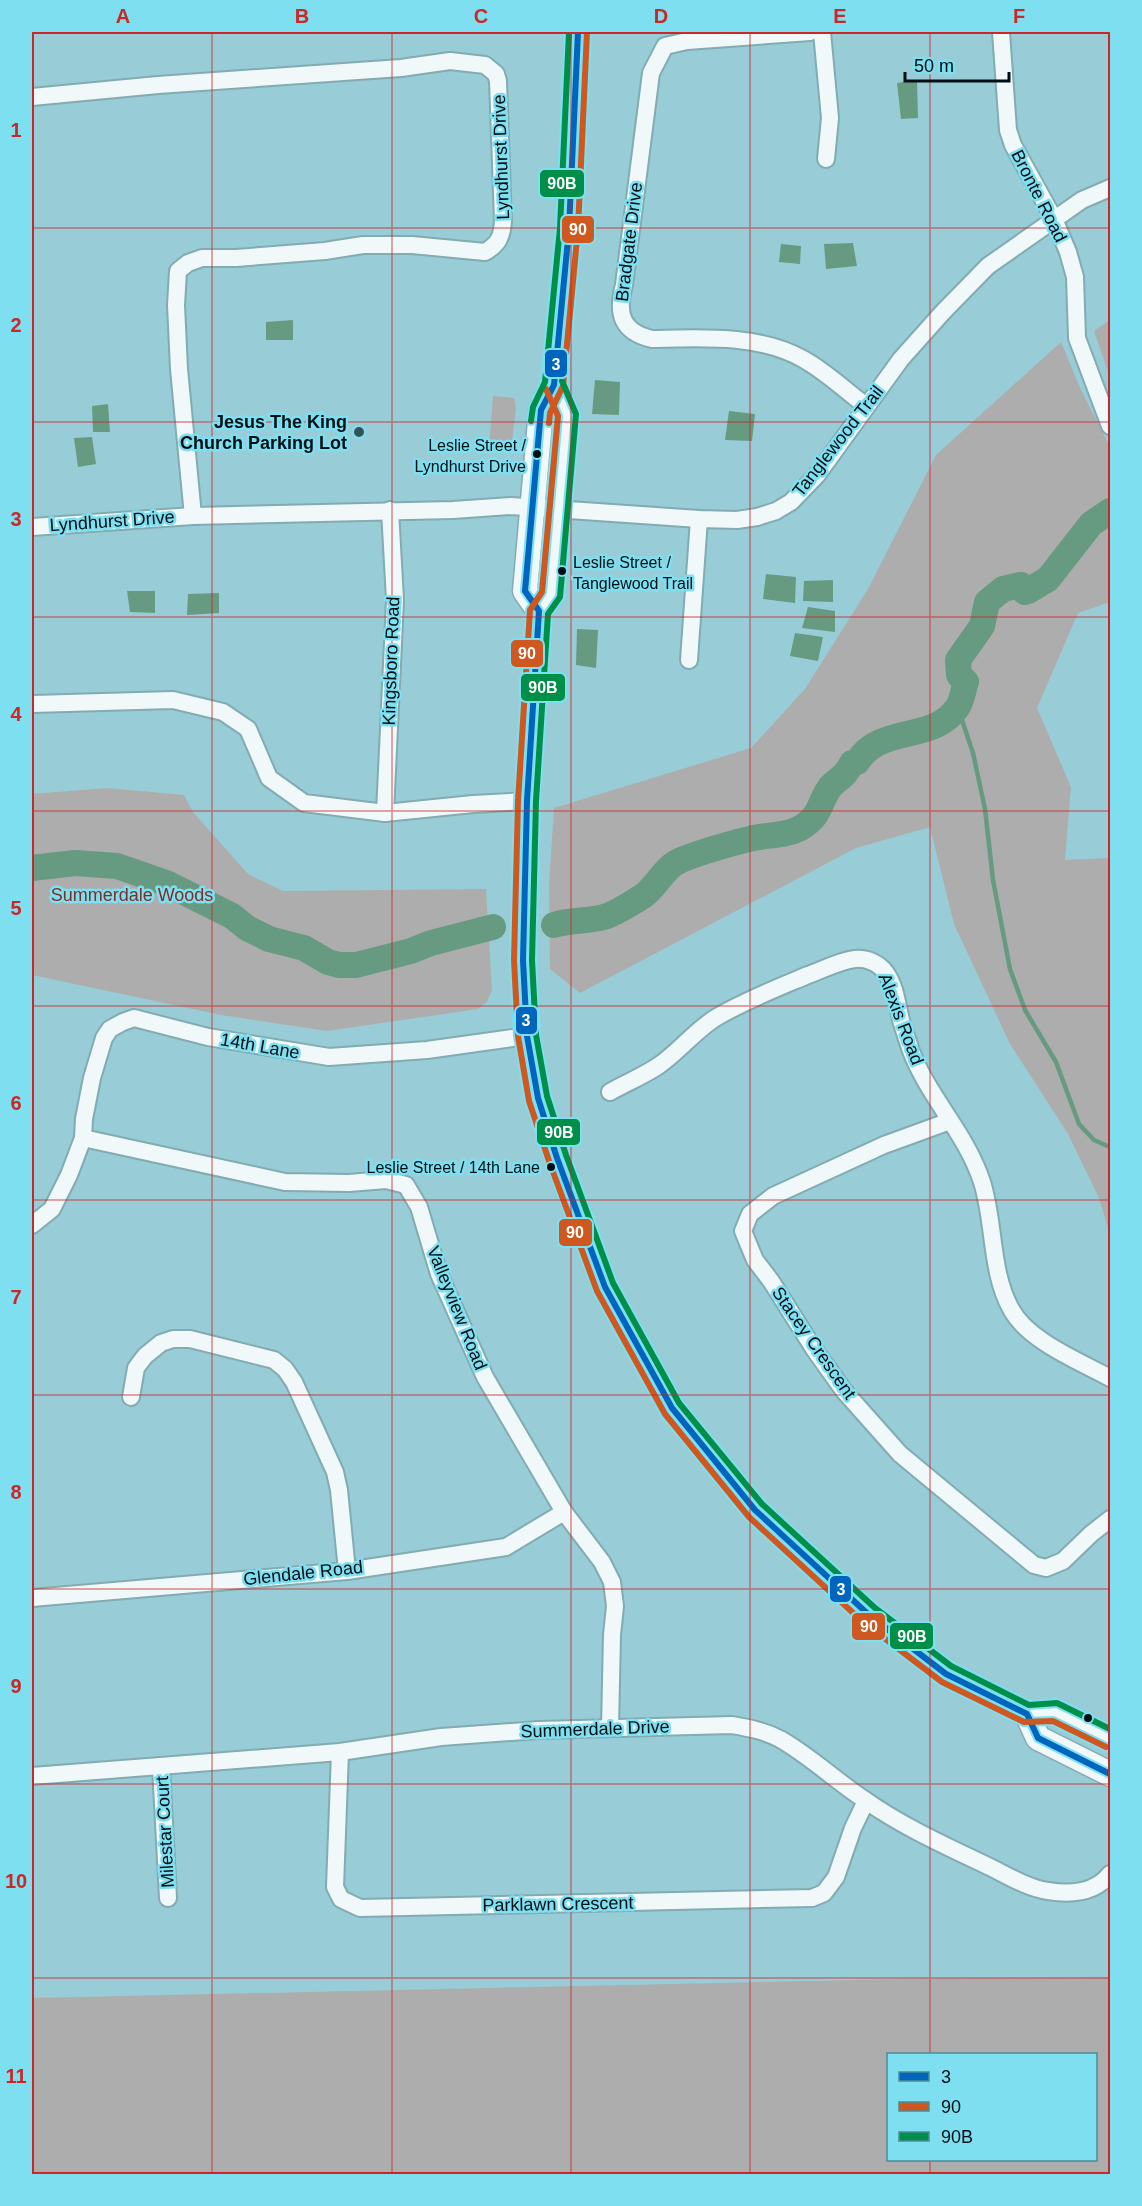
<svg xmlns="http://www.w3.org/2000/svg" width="1142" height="2206" font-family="Helvetica,sans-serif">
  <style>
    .green { fill: #adadad; fill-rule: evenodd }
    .water { fill: #669b81 }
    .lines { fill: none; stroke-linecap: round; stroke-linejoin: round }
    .stream { stroke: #669b81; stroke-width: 4.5 }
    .river { stroke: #669b81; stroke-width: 26 }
    .minor-casing { stroke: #82abb2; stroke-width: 20 }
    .secondary-casing { stroke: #82abb2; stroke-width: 27 }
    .minor { stroke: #f0f8f9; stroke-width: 16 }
    .secondary { stroke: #f0f8f9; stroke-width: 24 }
    .bus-1-casing { stroke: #7edff1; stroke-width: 10 }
    .bus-2-casing { stroke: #7edff1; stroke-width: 10 }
    .bus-3-casing { stroke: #7edff1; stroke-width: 10 }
    .bus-1 { stroke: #0065bd; stroke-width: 6 }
    .bus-2 { stroke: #ce5820; stroke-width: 6 }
    .bus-3 { stroke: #008f48; stroke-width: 6 }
    .grid { fill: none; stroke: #cb2727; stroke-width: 1.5; stroke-opacity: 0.55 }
    .poi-dot { fill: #355258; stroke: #7edff1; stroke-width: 2 }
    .bus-dot { fill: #000f13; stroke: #7edff1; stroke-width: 2 }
    .labels { text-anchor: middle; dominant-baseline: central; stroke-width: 5; stroke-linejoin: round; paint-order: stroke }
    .bus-label { font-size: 16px; fill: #000f13; stroke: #7edff1; text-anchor: end }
    .street-label { font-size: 18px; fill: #000f13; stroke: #7edff1 }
    .poi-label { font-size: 18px; font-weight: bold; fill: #000f13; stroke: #7edff1; text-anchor: end }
    .park-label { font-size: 18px; fill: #812f24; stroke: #7edff1 }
    .line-badge { stroke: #7edff1; stroke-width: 2 }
    .badge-label { font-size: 16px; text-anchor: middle; font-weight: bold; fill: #fff }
    .neatline { fill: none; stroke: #cb2727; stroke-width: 2 }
    .grid-label { font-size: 20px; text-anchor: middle; font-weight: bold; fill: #cb2727 }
  </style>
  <rect width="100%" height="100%" fill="#98cdd7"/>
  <g class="green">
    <path d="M 1110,320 L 1110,378 L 1094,331 Z"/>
    <path d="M 1061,342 L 1081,390 L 1110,447 L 1110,602 L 1078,613 L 1037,708 L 1071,787 L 1065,860 L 1110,858 L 1110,1235 L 1099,1198 L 1068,1134 L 1010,1044 L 954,924 L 930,827 L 856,848 L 580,993 L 550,969 L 549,885 L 554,808 L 751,748 L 805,689 L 868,589 L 936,455 Z"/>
    <path d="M 493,396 L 514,398 L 516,407 L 512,442 L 503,442 L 503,451 L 489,449 Z"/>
    <path d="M 107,788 L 184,795 L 193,812 L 248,874 L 283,891 L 486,889 L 492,990 L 487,1002 L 478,1009 L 327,1031 L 221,1015 L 32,975 L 32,794 Z"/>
    <path d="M 1110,1977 L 1110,2174 L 32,2174 L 32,1998 L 898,1979 ZM 1096,2054 L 1096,2160 L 888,2160 L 888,2054 Z"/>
  </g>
  <g class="water">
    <path d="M 917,80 L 918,118 L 901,119 L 897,83 Z"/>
    <path d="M 853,243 L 857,266 L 826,269 L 824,244 Z"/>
    <path d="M 781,244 L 801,246 L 800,264 L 779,262 Z"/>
    <path d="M 293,320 L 293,340 L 266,340 L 266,322 Z"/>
    <path d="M 595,380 L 620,382 L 619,415 L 592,414 Z"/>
    <path d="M 108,404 L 110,432 L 93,432 L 92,406 Z"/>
    <path d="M 729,411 L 755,414 L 752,441 L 725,440 Z"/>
    <path d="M 92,437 L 96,464 L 78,467 L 74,438 Z"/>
    <path d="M 766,574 L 796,577 L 795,603 L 763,599 Z"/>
    <path d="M 833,580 L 833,602 L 803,601 L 804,581 Z"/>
    <path d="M 127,591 L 155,591 L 155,613 L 130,612 Z"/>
    <path d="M 219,593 L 219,613 L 187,615 L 188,594 Z"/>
    <path d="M 808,607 L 835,611 L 835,632 L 802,628 Z"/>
    <path d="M 577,629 L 598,630 L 596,668 L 576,665 Z"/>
    <path d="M 795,633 L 823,637 L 818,661 L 790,656 Z"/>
  </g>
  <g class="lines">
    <path class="stream" d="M 958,708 L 973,753 L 985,809 L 993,880 L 1010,969 L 1025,1010 L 1056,1062 L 1079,1124 L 1094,1140 L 1110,1147"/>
    <g class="river">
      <path d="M 32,868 L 75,863 L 117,866 L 166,883 L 232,916 L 247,928 L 269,939 L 304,948 L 328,962 L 339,965 L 356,965 L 411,951 L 431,943 L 493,927"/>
      <path d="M 554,925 C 572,919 590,922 607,916 C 618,912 630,904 640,898 C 656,889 662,869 679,861 C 702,851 726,845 749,839 C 773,833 795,838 813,818 C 821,809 823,795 831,786 C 841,776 844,778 852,763 L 857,762 C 881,724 933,743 957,708 C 962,702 963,690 966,682 L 959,675 L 958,660 L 982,626 L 987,602 L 1003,589 L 1021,585 L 1025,592 L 1028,591 L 1048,579 L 1091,524 L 1110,511"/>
    </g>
    <defs>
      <g id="minor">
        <path d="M 810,32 L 687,41 L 665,46 L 651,73 L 624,285 C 616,314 622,332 652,339 C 701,338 759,334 803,359 C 825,371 845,390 866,406"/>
        <path d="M 822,32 L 830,118 L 826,159"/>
        <path d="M 1001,32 L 1008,130 L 1013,145 L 1054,219 L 1068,252 L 1075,277 L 1077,338 L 1110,426"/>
        <path d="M 32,97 L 158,85 L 401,68 L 450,61 L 485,65 L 496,74 L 498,81 L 503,221 C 502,236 499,244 485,252 L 412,245 L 363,245 L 325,251 L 236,258 L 202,258 L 188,263 L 178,271 L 176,305 L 179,369 L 193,516"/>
        <path d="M 32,527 L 193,516 L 453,510 L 511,506 L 699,519 L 737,520 L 757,517 L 776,511 L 791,502 L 817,475 L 901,359 L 943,312 L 988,266 L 1082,200 L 1110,188"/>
        <path d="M 689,660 L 699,519"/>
        <path d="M 32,704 L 173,700 L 223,712 L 248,729 L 269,778 L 304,803 L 385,813 L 473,804 L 527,801"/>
        <path d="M 385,813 L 395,600 L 390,510"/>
        <path d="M 610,1092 C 626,1083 643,1076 658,1066 C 679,1052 695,1030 717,1017 C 746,1000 777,988 808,975 C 822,970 839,961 855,959 C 867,958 879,963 886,973 C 896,987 897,1005 901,1020 C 904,1031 908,1041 911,1051 C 929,1098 966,1133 982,1182 C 995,1223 990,1271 1011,1309 C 1028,1341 1079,1361 1110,1378"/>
        <path d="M 950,1121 L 884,1145 L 773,1196 L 750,1214 L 743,1231 L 755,1260 L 771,1281 L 814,1349 L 844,1391 L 900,1454 L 1034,1565 L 1046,1568 L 1063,1561 L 1091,1534 L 1110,1519"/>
        <path d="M 83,1138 L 285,1182 L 349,1183 L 386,1180 L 406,1185 L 419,1207 L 439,1274 L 485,1377 L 564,1512 L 602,1562 L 612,1582 L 615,1606 L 612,1635 L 610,1728"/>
        <path d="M 32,1225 L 52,1209 L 69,1175 L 83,1138 L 84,1119 L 92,1078 L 104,1038 L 110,1029 L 123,1022 L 134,1018 L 208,1037 L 329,1057 L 427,1050 L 527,1036"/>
        <path d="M 131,1397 L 136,1368 L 145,1356 L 161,1343 L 173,1339 L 190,1339 L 274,1360 L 285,1369 L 294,1382 L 335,1472 L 339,1490 L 347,1571"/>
        <path d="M 32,1598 L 347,1571 L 486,1550 L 506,1547 L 564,1512"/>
        <path d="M 340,1752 L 335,1887 L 341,1899 L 360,1908 L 812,1898 L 824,1893 L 836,1877 L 853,1828 L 866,1801"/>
        <path d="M 161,1767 L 168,1898"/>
        <path d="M 32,1776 L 340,1752 L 441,1737 L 539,1730 L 732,1725 C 749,1728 765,1731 780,1739 C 810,1756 836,1781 865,1800 C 903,1827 948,1847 990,1867 C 1008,1876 1028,1888 1048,1891 C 1072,1895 1095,1893 1110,1874"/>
      </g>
      <g id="secondary">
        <path d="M 554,385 L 567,414 L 551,595 L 539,611 L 527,801 L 523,960 L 527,1036 L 538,1098 L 557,1158 L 605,1287 L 672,1408 L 755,1510 L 869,1615 L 946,1674 L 1027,1714 L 1055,1712 L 1110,1739"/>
        <path d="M 539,611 L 525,591 L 541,410 L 554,385 L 569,229 L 578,32"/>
        <path d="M 1027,1714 L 1038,1738 L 1110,1774"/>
      </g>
    </defs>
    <use href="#minor" class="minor-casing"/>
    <use href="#secondary" class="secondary-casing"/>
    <use href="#minor" class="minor"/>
    <use href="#secondary" class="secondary"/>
    <defs>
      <path id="bus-1" d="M 578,32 L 569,229 L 554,385 L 541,410 L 525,591 L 539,611 L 527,801 L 523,960 L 527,1036 L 538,1098 L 557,1158 L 605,1287 L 672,1408 L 755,1510 L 869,1615 L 946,1674 L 1027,1714 L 1038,1738 L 1110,1774"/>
      <g id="bus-2">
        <path d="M 546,389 L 558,416 L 542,592 L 530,610 L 518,801 L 514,960 L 518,1036 L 529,1101 L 549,1161 L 597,1291 L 665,1414 L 749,1517 L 863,1622 L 942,1682 L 1024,1722 L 1053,1721 L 1106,1747"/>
        <path d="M 549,423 L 550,413 L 563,386 L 578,229 L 587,32"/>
      </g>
      <g id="bus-3">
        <path d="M 562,381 L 576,414 L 560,597 L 548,614 L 536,801 L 532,960 L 536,1035 L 547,1096 L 566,1155 L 613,1283 L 679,1403 L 762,1504 L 875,1608 L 951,1666 L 1029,1705 L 1057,1703 L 1110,1729"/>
        <path d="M 531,421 L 533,407 L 545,382 L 560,228 L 569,32"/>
      </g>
    </defs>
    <use href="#bus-1" class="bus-1-casing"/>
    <use href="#bus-2" class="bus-2-casing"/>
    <use href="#bus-3" class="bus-3-casing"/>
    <use href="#bus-1" class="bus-1"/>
    <use href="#bus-2" class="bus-2"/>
    <use href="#bus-3" class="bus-3"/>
  </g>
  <path class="grid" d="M 212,32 L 212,2174M 392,32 L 392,2174M 571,32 L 571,2174M 750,32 L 750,2174M 930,32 L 930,2054M 32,228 L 1110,228M 32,422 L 1110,422M 32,617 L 1110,617M 32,811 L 1110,811M 32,1006 L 1110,1006M 32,1200 L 1110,1200M 32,1395 L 1110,1395M 32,1589 L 1110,1589M 32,1784 L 1110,1784M 32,1978 L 1110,1978M 930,2160 L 930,2174"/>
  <circle class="poi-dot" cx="359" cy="432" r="6"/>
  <g class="bus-dot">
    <circle cx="537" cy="454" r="5"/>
    <circle cx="562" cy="571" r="5"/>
    <circle cx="551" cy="1167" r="5"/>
    <circle cx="1088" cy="1718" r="5"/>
  </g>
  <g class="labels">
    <g class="bus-label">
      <text x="526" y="445">Leslie Street /<tspan x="526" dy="21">Lyndhurst Drive</tspan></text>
      <text x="573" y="562" text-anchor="start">Leslie Street /<tspan x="573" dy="21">Tanglewood Trail</tspan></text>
      <text x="540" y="1167">Leslie Street / 14th Lane</text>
    </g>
    <g class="street-label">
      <text transform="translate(501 157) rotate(-92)">Lyndhurst Drive</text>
      <text transform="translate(1039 196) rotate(63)">Bronte Road</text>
      <text transform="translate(629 242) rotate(-83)">Bradgate Drive</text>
      <text transform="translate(838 441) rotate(-52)">Tanglewood Trail</text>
      <text transform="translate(112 521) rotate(-4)">Lyndhurst Drive</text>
      <text transform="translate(391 661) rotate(-88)">Kingsboro Road</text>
      <text transform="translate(901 1019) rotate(69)">Alexis Road</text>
      <text transform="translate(260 1046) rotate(10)">14th Lane</text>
      <text transform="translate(457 1308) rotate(68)">Valleyview Road</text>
      <text transform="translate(814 1343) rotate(55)">Stacey Crescent</text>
      <text transform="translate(303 1573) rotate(-6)">Glendale Road</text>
      <text transform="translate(595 1729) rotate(-2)">Summerdale Drive</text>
      <text transform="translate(165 1832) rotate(-93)">Milestar Court</text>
      <text transform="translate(558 1904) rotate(-1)">Parklawn Crescent</text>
    </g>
    <g class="poi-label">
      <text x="347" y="422">Jesus The King<tspan x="347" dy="21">Church Parking Lot</tspan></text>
    </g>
    <g class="park-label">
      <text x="132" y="895">Summerdale Woods</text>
    </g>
  </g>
  <g class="line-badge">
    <rect x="539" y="169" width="46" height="29" rx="6" fill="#008f48"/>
    <rect x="561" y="215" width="34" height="29" rx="6" fill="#ce5820"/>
    <rect x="544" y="349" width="24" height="29" rx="6" fill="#0065bd"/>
    <rect x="510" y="639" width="34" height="29" rx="6" fill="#ce5820"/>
    <rect x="520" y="673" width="46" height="29" rx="6" fill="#008f48"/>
    <rect x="515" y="1006" width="23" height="29" rx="6" fill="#0065bd"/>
    <rect x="536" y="1118" width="45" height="28" rx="6" fill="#008f48"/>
    <rect x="558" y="1218" width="35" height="29" rx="6" fill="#ce5820"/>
    <rect x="829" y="1575" width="23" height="28" rx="6" fill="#0065bd"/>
    <rect x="851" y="1612" width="35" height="29" rx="6" fill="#ce5820"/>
    <rect x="889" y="1622" width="45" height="28" rx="6" fill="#008f48"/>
  </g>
  <g class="badge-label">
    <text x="562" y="189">90B</text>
    <text x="578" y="235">90</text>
    <text x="556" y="370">3</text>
    <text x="527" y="659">90</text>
    <text x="543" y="693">90B</text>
    <text x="526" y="1026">3</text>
    <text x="559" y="1138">90B</text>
    <text x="575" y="1238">90</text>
    <text x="841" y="1595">3</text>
    <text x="869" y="1632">90</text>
    <text x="912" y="1642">90B</text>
  </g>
  <rect width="1142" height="2206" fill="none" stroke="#7edff1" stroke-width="66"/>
  <rect x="887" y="2053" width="210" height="108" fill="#7edff1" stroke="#4c8c98" stroke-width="1.5"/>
  <rect x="899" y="2072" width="30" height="9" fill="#0065bd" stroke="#4c8c98" stroke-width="1.5"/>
  <text x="941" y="2083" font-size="18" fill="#000f13">3</text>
  <rect x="899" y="2102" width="30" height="9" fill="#ce5820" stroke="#4c8c98" stroke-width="1.5"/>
  <text x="941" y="2113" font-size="18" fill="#000f13">90</text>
  <rect x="899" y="2132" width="30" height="9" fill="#008f48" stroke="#4c8c98" stroke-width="1.5"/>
  <text x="941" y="2143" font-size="18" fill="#000f13">90B</text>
  <path d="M905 72v9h104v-9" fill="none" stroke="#000f13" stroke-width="3"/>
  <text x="914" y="72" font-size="18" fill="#000f13" stroke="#7edff1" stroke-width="4.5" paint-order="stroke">50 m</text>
  <rect x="33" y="33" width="1076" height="2140" class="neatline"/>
  <g class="grid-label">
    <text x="123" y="23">A</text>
    <text x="302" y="23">B</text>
    <text x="481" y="23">C</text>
    <text x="661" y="23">D</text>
    <text x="840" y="23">E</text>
    <text x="1019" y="23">F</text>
    <text x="16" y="137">1</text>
    <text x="16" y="332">2</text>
    <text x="16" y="526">3</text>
    <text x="16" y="721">4</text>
    <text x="16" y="915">5</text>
    <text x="16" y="1110">6</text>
    <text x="16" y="1304">7</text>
    <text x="16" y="1499">8</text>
    <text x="16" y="1693">9</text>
    <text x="16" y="1888">10</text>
    <text x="16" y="2083">11</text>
  </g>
</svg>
